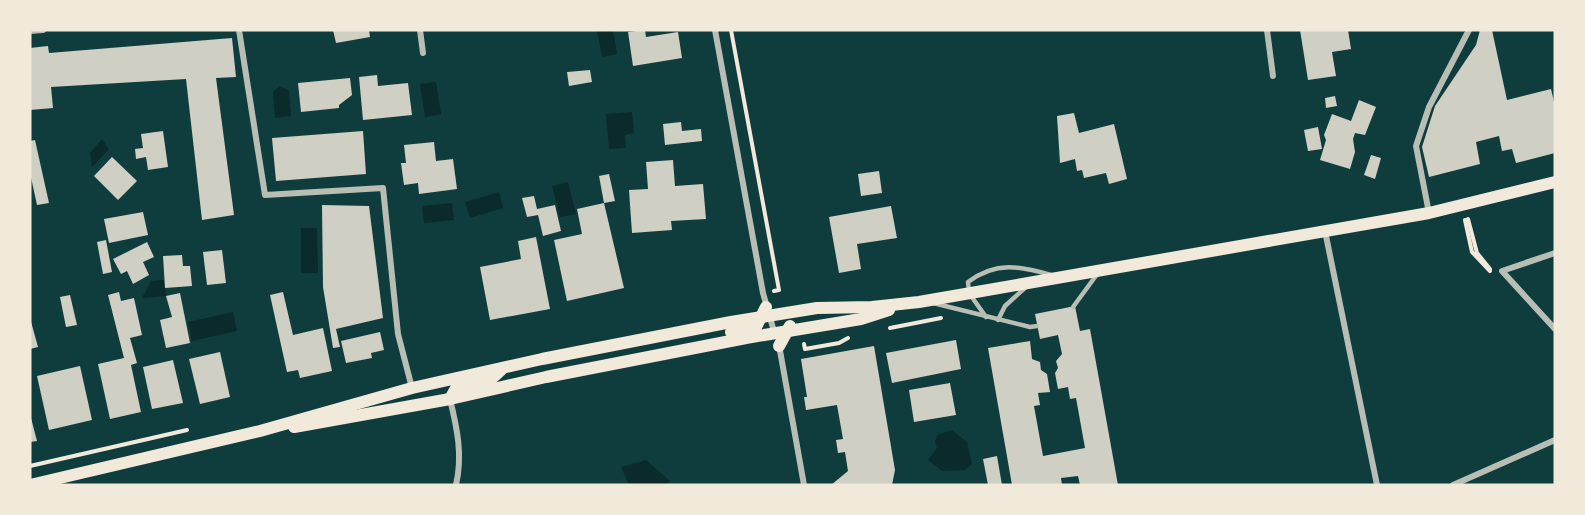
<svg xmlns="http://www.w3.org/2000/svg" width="1585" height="515" font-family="'Roboto Condensed',sans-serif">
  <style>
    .water { fill: #0a2a2b }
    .building { fill: #cfcfc3 }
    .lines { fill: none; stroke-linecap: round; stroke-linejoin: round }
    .path { stroke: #f1e9da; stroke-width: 4 }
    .service { stroke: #b8beb3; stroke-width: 4.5 }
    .minor { stroke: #b8beb3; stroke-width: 6 }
    .secondary { stroke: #f1e9da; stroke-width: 12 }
  </style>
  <rect width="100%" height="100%" fill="#0f3d3e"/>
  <g class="water">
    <path d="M 597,30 L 613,30 L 617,54 L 602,57 Z"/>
    <path d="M 436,82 L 441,114 L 425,117 L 420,84 Z"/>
    <path d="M 280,86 L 289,91 L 291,116 L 275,118 L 273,92 Z"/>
    <path d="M 632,112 L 634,133 L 625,135 L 626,148 L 609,149 L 606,114 Z"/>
    <path d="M 102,139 L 109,149 L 92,167 L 90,153 Z"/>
    <path d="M 568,182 L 576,214 L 560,217 L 552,186 Z"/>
    <path d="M 499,192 L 503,208 L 470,218 L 465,202 Z"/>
    <path d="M 452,203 L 454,220 L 424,223 L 422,206 Z"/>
    <path d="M 301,228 L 317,228 L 318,273 L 301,273 Z"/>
    <path d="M 164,280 L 166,296 L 142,298 L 151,281 Z"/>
    <path d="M 233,312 L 237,331 L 192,341 L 188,322 Z"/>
    <path d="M 952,430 L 967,442 L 972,464 L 965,470 L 942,471 L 928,460 L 937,448 L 935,442 L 937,435 Z"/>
    <path d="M 646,460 L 670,481 L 666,485 L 629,485 L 621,467 Z"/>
  </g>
  <g class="building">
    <path d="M 333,30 L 369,30 L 370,37 L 336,43 Z"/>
    <path d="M 645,30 L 646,37 L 678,32 L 682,58 L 633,66 L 628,32 Z"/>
    <path d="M 1300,30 L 1348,30 L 1351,49 L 1332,52 L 1336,76 L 1308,80 Z"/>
    <path d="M 1480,30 L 1492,30 L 1507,100 L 1551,89 L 1555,106 L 1555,153 L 1516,163 L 1512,149 L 1502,151 L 1499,136 L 1476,142 L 1480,164 L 1429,177 L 1422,147 L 1435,106 L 1476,45 Z"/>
    <path d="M 232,38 L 236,77 L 216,78 L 234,215 L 202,220 L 186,79 L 51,87 L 53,108 L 30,110 L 30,48 L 48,46 L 49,53 Z"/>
    <path d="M 590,70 L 592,82 L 569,86 L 567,72 Z"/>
    <path d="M 377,75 L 378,86 L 408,83 L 412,115 L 363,120 L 359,77 Z"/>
    <path d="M 350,78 L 352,95 L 339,105 L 339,108 L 301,112 L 298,83 Z"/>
    <path d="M 1335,96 L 1337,106 L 1326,108 L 1325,98 Z"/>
    <path d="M 1359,100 L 1376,107 L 1365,135 L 1355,133 L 1353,139 L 1355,152 L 1350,169 L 1320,160 L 1326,140 L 1324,135 L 1332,114 L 1351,121 Z"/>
    <path d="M 1074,113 L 1079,133 L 1114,124 L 1127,179 L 1109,184 L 1106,173 L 1084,178 L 1082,170 L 1077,171 L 1075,159 L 1060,163 L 1057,116 Z"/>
    <path d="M 681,122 L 682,131 L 701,129 L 702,141 L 665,145 L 663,124 Z"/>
    <path d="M 1318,127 L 1322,149 L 1308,151 L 1304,130 Z"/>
    <path d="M 163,131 L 168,167 L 148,170 L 146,157 L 136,159 L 135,149 L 143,148 L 141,134 Z"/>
    <path d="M 363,131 L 366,174 L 276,181 L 272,138 Z"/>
    <path d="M 35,140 L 49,203 L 37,205 L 30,173 L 30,141 Z"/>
    <path d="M 434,142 L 436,161 L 453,159 L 457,189 L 419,194 L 418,183 L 404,185 L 401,163 L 406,163 L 404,145 Z"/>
    <path d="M 1371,155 L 1381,158 L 1375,179 L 1364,175 Z"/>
    <path d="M 112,157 L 137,181 L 118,200 L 94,176 Z"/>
    <path d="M 673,160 L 675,186 L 703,184 L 706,219 L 671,221 L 672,230 L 632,233 L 629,190 L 648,189 L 646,162 Z"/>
    <path d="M 879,171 L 882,193 L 861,196 L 858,174 Z"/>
    <path d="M 609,174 L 615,201 L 604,203 L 599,176 Z"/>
    <path d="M 534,196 L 537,209 L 555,205 L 561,231 L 543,236 L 538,215 L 527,217 L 522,198 Z"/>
    <path d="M 604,203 L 624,288 L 567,301 L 554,240 L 582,234 L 577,209 Z"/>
    <path d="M 322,205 L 369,206 L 383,318 L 336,329 L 340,347 L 333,348 L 323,287 Z"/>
    <path d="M 891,206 L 897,238 L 857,244 L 861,269 L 839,273 L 829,217 Z"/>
    <path d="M 143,212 L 148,235 L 109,243 L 104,219 Z"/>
    <path d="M 536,237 L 550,309 L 490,320 L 480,267 L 521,259 L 518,241 Z"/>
    <path d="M 106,240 L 112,272 L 103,274 L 97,242 Z"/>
    <path d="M 147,242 L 154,257 L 143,262 L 149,275 L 133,284 L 127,271 L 121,274 L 113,259 Z"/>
    <path d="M 222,250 L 226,283 L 207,285 L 203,252 Z"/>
    <path d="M 182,255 L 183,266 L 190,266 L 192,286 L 165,288 L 163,256 Z"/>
    <path d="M 119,292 L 121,301 L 134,298 L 142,335 L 130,338 L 137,363 L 131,365 L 141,412 L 110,419 L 98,364 L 124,358 L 108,295 Z"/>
    <path d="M 283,292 L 293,335 L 323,328 L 332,371 L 300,378 L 298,370 L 287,372 L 270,295 Z"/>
    <path d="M 180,293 L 190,343 L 166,348 L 160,320 L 172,317 L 166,296 Z"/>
    <path d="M 70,295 L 77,325 L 66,327 L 60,297 Z"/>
    <path d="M 1075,306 L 1080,331 L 1090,329 L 1118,485 L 1080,485 L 1078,476 L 1061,478 L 1062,485 L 1012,485 L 988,348 L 1030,341 L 1032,359 L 1040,362 L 1041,370 L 1047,374 L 1050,392 L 1038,393 L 1040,405 L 1034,406 L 1043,456 L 1085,448 L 1076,398 L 1070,399 L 1068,387 L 1058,389 L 1055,373 L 1058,368 L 1056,361 L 1062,354 L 1058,335 L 1040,339 L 1035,314 Z"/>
    <path d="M 30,318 L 38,347 L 30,349 Z"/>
    <path d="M 380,332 L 384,350 L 371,353 L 372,358 L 346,363 L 341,341 Z"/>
    <path d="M 956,340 L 961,369 L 892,383 L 886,353 Z"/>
    <path d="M 874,346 L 895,470 L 892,485 L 831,485 L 848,471 L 845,452 L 838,453 L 836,440 L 843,439 L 837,405 L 806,410 L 804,397 L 807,397 L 801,359 Z"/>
    <path d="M 220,352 L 230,397 L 200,404 L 189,359 Z"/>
    <path d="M 173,360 L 183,403 L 152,409 L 143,367 Z"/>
    <path d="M 80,366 L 92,420 L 49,430 L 37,376 Z"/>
    <path d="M 950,383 L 956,415 L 914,422 L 909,390 Z"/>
    <path d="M 30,414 L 37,441 L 30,442 Z"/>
    <path d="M 997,456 L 1002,485 L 988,485 L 983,459 Z"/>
  </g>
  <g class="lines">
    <g class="path">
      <path d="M 731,30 L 779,290 L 774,291"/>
      <path d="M 1468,219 L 1477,253 L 1490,269"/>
      <path d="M 1465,220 L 1472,252 L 1490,271"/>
      <path d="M 890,328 L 941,318"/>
      <path d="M 804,344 L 805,349 L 839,343 L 848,338"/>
      <path d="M 30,466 L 187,430"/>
    </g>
    <g class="service">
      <path d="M 933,303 L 1030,327 L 1037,326"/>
      <path d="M 1073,307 L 1098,273"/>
      <path d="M 986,317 L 969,293 L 968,282 C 996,261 1020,266 1051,275"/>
      <path d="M 998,320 L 1005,306 L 1027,286"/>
    </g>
    <g class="minor">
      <path d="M 239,30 L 265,195 L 383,188 L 398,334 L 412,388"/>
      <path d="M 420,30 L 423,53"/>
      <path d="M 715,30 L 763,293 L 775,335"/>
      <path d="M 1267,30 L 1273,76"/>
      <path d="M 30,31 L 43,30"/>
      <path d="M 1429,213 L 1416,146 L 1429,107 L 1469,30"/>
      <path d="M 1325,231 L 1377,485"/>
      <path d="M 1555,253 L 1502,271 L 1555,329"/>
      <path d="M 779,345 L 804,485"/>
      <path d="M 450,399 C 457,428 463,455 456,485"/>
      <path d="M 1453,485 L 1555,440"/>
    </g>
    <g class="secondary">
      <path d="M 731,332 L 756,327 L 766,307"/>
      <path d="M 779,346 L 790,326"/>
      <path d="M 450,399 L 456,388 L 490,380 L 501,370"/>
      <path d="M 294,427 L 450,399 L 546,377 L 746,338 L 861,319 L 889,310"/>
      <path d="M 30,485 L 260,431 L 412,388 L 542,359 L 731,322 L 817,308 L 872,307 L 919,302 L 1429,213 L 1555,182"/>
    </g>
  </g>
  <rect width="1585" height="515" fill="none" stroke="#f1e9da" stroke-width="63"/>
</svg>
